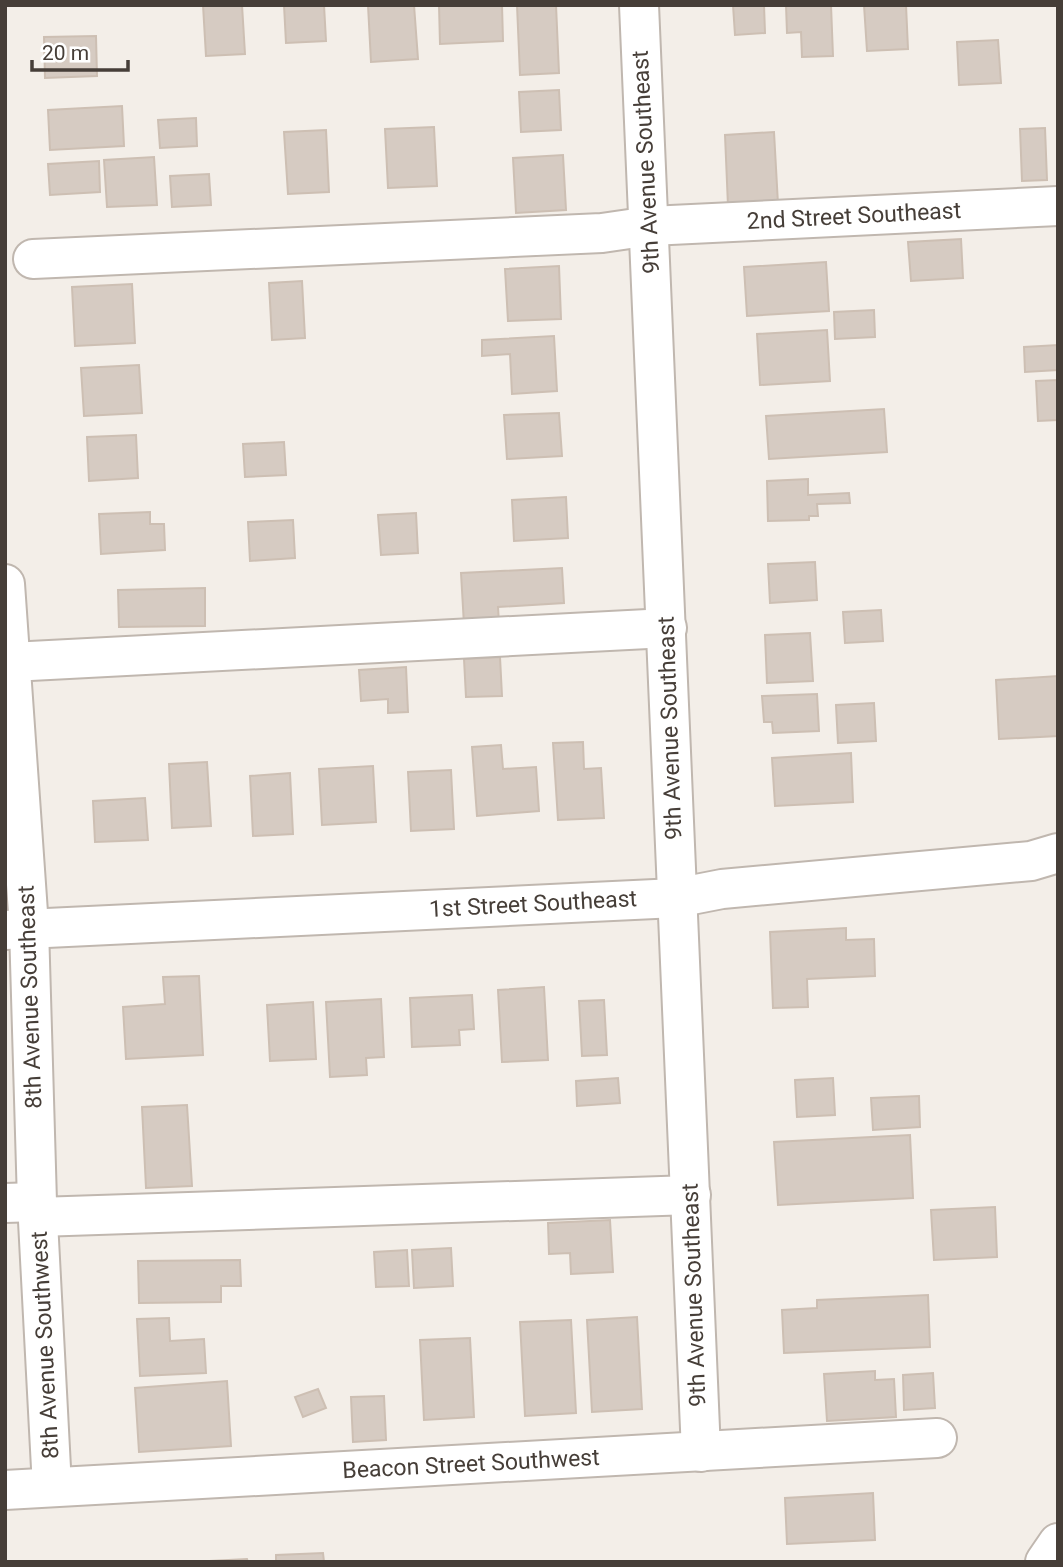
<svg xmlns="http://www.w3.org/2000/svg" width="1063" height="1567" font-family="Roboto,sans-serif">
  <style>
    .building { fill: #d6cbc2; stroke: #cdbfb3; stroke-width: 2 }
    .lines { fill: none; stroke-linecap: round; stroke-linejoin: round }
    .minor-casing { stroke: #c0b7af; stroke-width: 42 }
    .minor { stroke: #fff; stroke-width: 38 }
    .labels { text-anchor: middle; dominant-baseline: central; stroke-width: 5; stroke-linejoin: round; paint-order: stroke }
    .street-label { font-size: 23px; fill: #463e38; stroke: #fff }
  </style>
  <rect width="100%" height="100%" fill="#f3eee8"/>
  <g class="building">
    <path d="M 203,5 L 242,5 L 245,54 L 206,56 Z"/>
    <path d="M 284,5 L 324,5 L 326,41 L 286,43 Z"/>
    <path d="M 368,5 L 414,5 L 418,59 L 371,62 Z"/>
    <path d="M 439,5 L 502,5 L 503,41 L 440,44 Z"/>
    <path d="M 517,5 L 556,5 L 559,73 L 520,75 Z"/>
    <path d="M 733,5 L 764,5 L 765,33 L 735,35 Z"/>
    <path d="M 786,5 L 831,5 L 833,56 L 802,57 L 801,32 L 787,33 Z"/>
    <path d="M 864,5 L 906,5 L 908,49 L 867,51 Z"/>
    <path d="M 96,36 L 97,76 L 45,78 L 44,37 Z"/>
    <path d="M 998,40 L 1001,83 L 959,85 L 957,42 Z"/>
    <path d="M 559,90 L 561,130 L 521,132 L 519,92 Z"/>
    <path d="M 122,106 L 124,146 L 50,150 L 48,110 Z"/>
    <path d="M 196,118 L 197,146 L 160,148 L 158,120 Z"/>
    <path d="M 434,127 L 437,186 L 388,188 L 385,129 Z"/>
    <path d="M 1045,128 L 1047,180 L 1022,181 L 1020,129 Z"/>
    <path d="M 326,130 L 329,192 L 288,194 L 284,132 Z"/>
    <path d="M 774,132 L 778,204 L 728,206 L 725,135 Z"/>
    <path d="M 563,155 L 566,210 L 516,213 L 513,158 Z"/>
    <path d="M 154,157 L 157,205 L 107,207 L 104,160 Z"/>
    <path d="M 99,161 L 100,192 L 50,195 L 48,164 Z"/>
    <path d="M 209,174 L 211,205 L 172,207 L 170,176 Z"/>
    <path d="M 961,239 L 963,278 L 911,281 L 908,242 Z"/>
    <path d="M 826,262 L 829,311 L 747,316 L 744,267 Z"/>
    <path d="M 559,266 L 561,319 L 508,321 L 505,269 Z"/>
    <path d="M 302,281 L 305,338 L 272,340 L 269,283 Z"/>
    <path d="M 132,284 L 135,343 L 75,346 L 72,287 Z"/>
    <path d="M 874,310 L 875,337 L 835,339 L 834,312 Z"/>
    <path d="M 827,330 L 830,381 L 760,385 L 757,334 Z"/>
    <path d="M 554,336 L 557,391 L 512,394 L 510,354 L 482,356 L 482,340 Z"/>
    <path d="M 1058,345 L 1058,370 L 1025,372 L 1024,347 Z"/>
    <path d="M 139,365 L 142,413 L 84,416 L 81,368 Z"/>
    <path d="M 1058,380 L 1058,420 L 1038,421 L 1036,381 Z"/>
    <path d="M 884,409 L 887,452 L 769,459 L 766,416 Z"/>
    <path d="M 559,413 L 562,456 L 507,459 L 504,415 Z"/>
    <path d="M 136,435 L 138,478 L 89,481 L 87,437 Z"/>
    <path d="M 284,442 L 286,475 L 245,477 L 243,444 Z"/>
    <path d="M 808,479 L 808,495 L 849,493 L 850,503 L 817,504 L 818,516 L 809,516 L 809,520 L 768,521 L 767,481 Z"/>
    <path d="M 566,497 L 568,538 L 514,541 L 512,500 Z"/>
    <path d="M 150,512 L 150,524 L 164,524 L 165,550 L 101,554 L 99,514 Z"/>
    <path d="M 416,513 L 418,553 L 381,555 L 378,515 Z"/>
    <path d="M 293,520 L 295,558 L 250,561 L 248,522 Z"/>
    <path d="M 815,562 L 817,600 L 770,603 L 768,564 Z"/>
    <path d="M 562,568 L 564,603 L 498,607 L 499,623 L 464,625 L 461,573 Z"/>
    <path d="M 205,588 L 205,626 L 119,627 L 118,590 Z"/>
    <path d="M 881,610 L 883,641 L 845,643 L 843,612 Z"/>
    <path d="M 810,633 L 813,681 L 767,683 L 765,635 Z"/>
    <path d="M 500,657 L 502,696 L 466,697 L 464,659 Z"/>
    <path d="M 406,667 L 408,712 L 388,713 L 388,699 L 361,701 L 359,670 Z"/>
    <path d="M 1058,676 L 1058,736 L 999,739 L 996,680 Z"/>
    <path d="M 817,694 L 819,731 L 773,733 L 772,722 L 764,722 L 762,696 Z"/>
    <path d="M 874,703 L 876,741 L 838,743 L 836,705 Z"/>
    <path d="M 583,742 L 584,769 L 601,768 L 604,818 L 558,820 L 553,743 Z"/>
    <path d="M 501,745 L 503,769 L 536,767 L 539,811 L 477,816 L 472,747 Z"/>
    <path d="M 851,753 L 853,802 L 775,806 L 772,758 Z"/>
    <path d="M 207,762 L 211,826 L 172,828 L 169,764 Z"/>
    <path d="M 373,766 L 376,822 L 322,825 L 319,769 Z"/>
    <path d="M 451,770 L 454,829 L 411,831 L 408,772 Z"/>
    <path d="M 290,773 L 293,834 L 253,836 L 250,776 Z"/>
    <path d="M 145,798 L 148,840 L 95,842 L 93,801 Z"/>
    <path d="M 846,928 L 846,940 L 874,939 L 875,976 L 807,979 L 808,1007 L 773,1008 L 770,932 Z"/>
    <path d="M 199,976 L 203,1055 L 126,1059 L 123,1007 L 165,1004 L 163,977 Z"/>
    <path d="M 544,987 L 548,1060 L 502,1062 L 498,990 Z"/>
    <path d="M 472,995 L 474,1029 L 459,1030 L 460,1045 L 412,1047 L 410,998 Z"/>
    <path d="M 381,999 L 384,1057 L 366,1058 L 367,1075 L 330,1077 L 326,1002 Z"/>
    <path d="M 604,1000 L 607,1055 L 582,1056 L 579,1001 Z"/>
    <path d="M 313,1002 L 316,1059 L 270,1061 L 267,1005 Z"/>
    <path d="M 618,1078 L 620,1103 L 577,1106 L 576,1081 Z"/>
    <path d="M 833,1078 L 835,1115 L 797,1117 L 795,1080 Z"/>
    <path d="M 919,1096 L 920,1127 L 873,1130 L 871,1098 Z"/>
    <path d="M 187,1105 L 192,1186 L 146,1188 L 142,1107 Z"/>
    <path d="M 910,1135 L 913,1198 L 778,1205 L 774,1142 Z"/>
    <path d="M 995,1207 L 997,1257 L 934,1260 L 931,1210 Z"/>
    <path d="M 610,1220 L 613,1272 L 571,1274 L 570,1253 L 549,1254 L 548,1223 Z"/>
    <path d="M 451,1248 L 453,1286 L 414,1288 L 412,1250 Z"/>
    <path d="M 407,1250 L 409,1286 L 376,1287 L 374,1252 Z"/>
    <path d="M 240,1260 L 241,1286 L 221,1286 L 221,1302 L 139,1303 L 138,1261 Z"/>
    <path d="M 928,1295 L 930,1347 L 784,1353 L 782,1310 L 817,1308 L 817,1300 Z"/>
    <path d="M 637,1317 L 642,1409 L 592,1412 L 587,1320 Z"/>
    <path d="M 169,1318 L 170,1341 L 204,1339 L 206,1373 L 140,1376 L 137,1319 Z"/>
    <path d="M 571,1320 L 576,1413 L 525,1416 L 520,1322 Z"/>
    <path d="M 470,1338 L 474,1417 L 424,1420 L 420,1340 Z"/>
    <path d="M 875,1371 L 875,1380 L 894,1379 L 896,1417 L 827,1421 L 824,1374 Z"/>
    <path d="M 933,1373 L 935,1408 L 904,1410 L 903,1375 Z"/>
    <path d="M 227,1381 L 231,1446 L 139,1452 L 135,1388 Z"/>
    <path d="M 318,1389 L 326,1408 L 303,1417 L 295,1397 Z"/>
    <path d="M 384,1396 L 386,1440 L 353,1442 L 351,1397 Z"/>
    <path d="M 873,1493 L 875,1540 L 787,1544 L 785,1498 Z"/>
    <path d="M 323,1553 L 324,1562 L 276,1562 L 276,1555 Z"/>
    <path d="M 247,1559 L 248,1562 L 210,1562 L 210,1561 Z"/>
  </g>
  <g class="lines">
    <defs>
      <g id="minor">
        <path d="M 639,5 L 701,1452"/>
        <path d="M 33,259 L 602,233 L 650,226 L 1058,206"/>
        <path d="M 5,584 L 29,927 L 37,1202 L 52,1487"/>
        <path d="M 11,662 L 667,628"/>
        <path d="M 5,930 L 676,898 L 722,889 L 1031,861 L 1058,853"/>
        <path d="M 5,1203 L 37,1202"/>
        <path d="M 38,1217 L 691,1195"/>
        <path d="M 5,1490 L 937,1438"/>
        <path d="M 1045,1562 L 1058,1543"/>
      </g>
    </defs>
    <use href="#minor" class="minor-casing"/>
    <use href="#minor" class="minor"/>
  </g>
  <g class="labels">
    <g class="street-label">
      <text transform="translate(646 162) rotate(-93)">9th Avenue Southeast</text>
      <text transform="translate(854 216) rotate(-3)">2nd Street Southeast</text>
      <text transform="translate(670 728) rotate(-92)">9th Avenue Southeast</text>
      <text transform="translate(533 904) rotate(-3)">1st Street Southeast</text>
      <text transform="translate(30 997) rotate(-92)">8th Avenue Southeast</text>
      <text transform="translate(694 1295) rotate(-92)">9th Avenue Southeast</text>
      <text transform="translate(45 1345) rotate(-93)">8th Avenue Southwest</text>
      <text transform="translate(471 1464) rotate(-3)">Beacon Street Southwest</text>
    </g>
  </g>
  <rect width="1063" height="1567" fill="none" stroke="#463e38" stroke-width="14"/>
  <path d="M32 60v10h96v-10" fill="none" stroke="#463e38" stroke-width="3.5"/>
  <text x="42" y="60" font-size="21" fill="#463e38" stroke="#ffffff" stroke-width="5" paint-order="stroke">20 m</text>
</svg>
